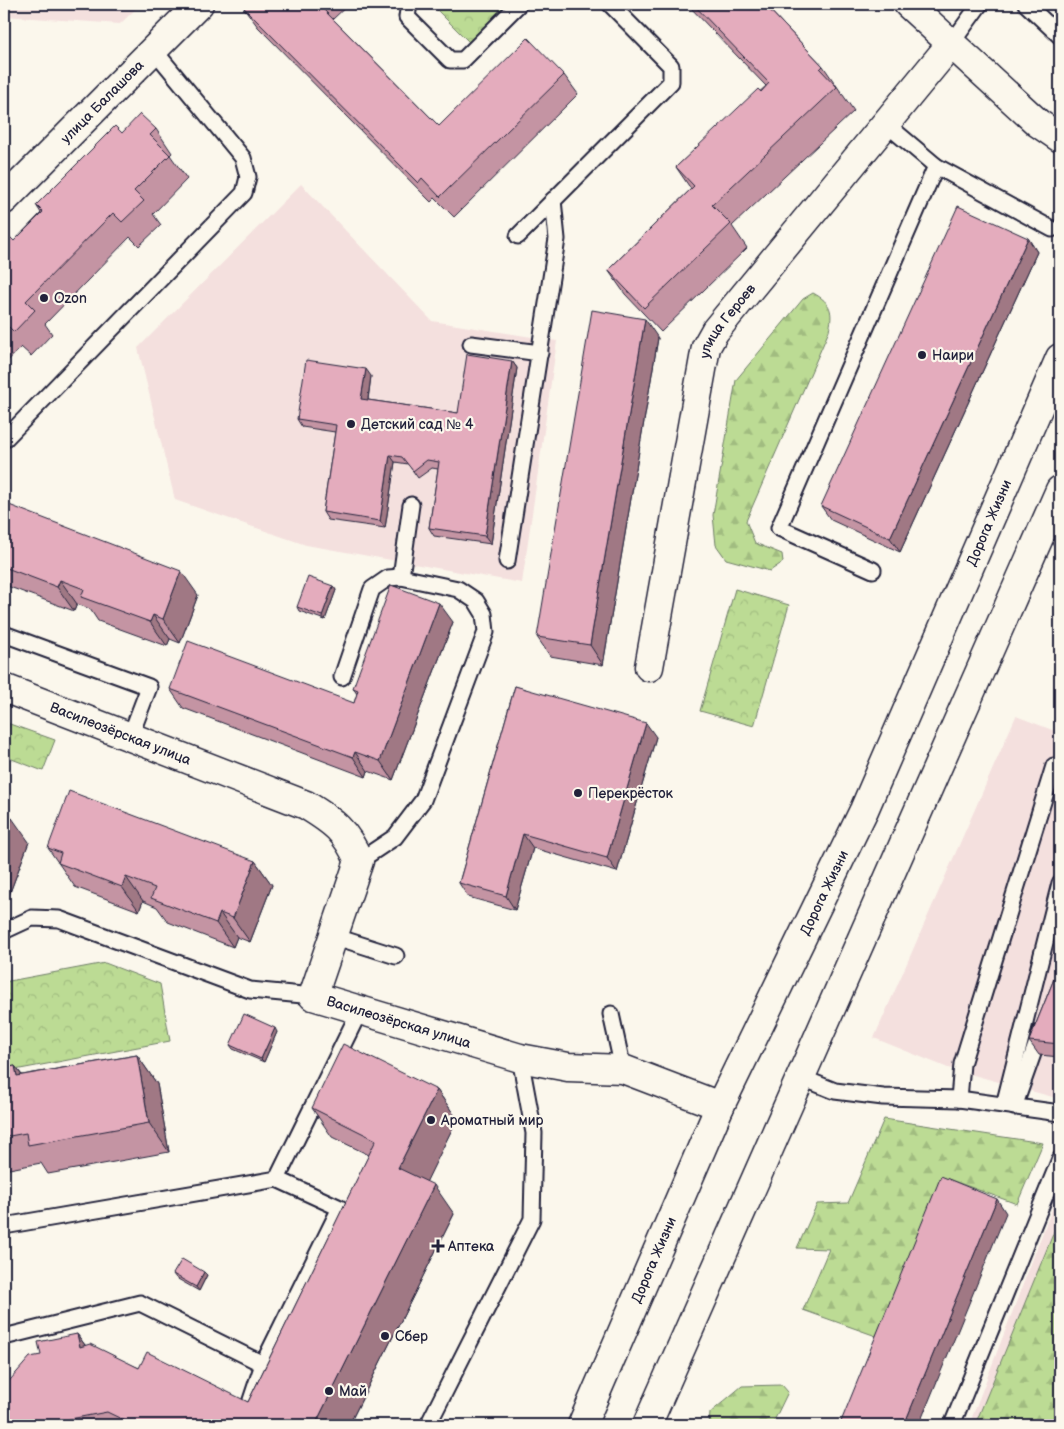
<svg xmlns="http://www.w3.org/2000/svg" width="1064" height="1429" font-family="'Balsamiq Sans',sans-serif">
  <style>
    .built { fill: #f4e0de }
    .forest { fill: url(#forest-firs); stroke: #6f7e68 }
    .park { fill: url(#park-crowns); stroke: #6f7e68 }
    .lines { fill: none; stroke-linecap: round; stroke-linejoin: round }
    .service-casing { stroke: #22223b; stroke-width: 19 }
    .minor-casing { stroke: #22223b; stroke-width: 31 }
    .tertiary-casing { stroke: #22223b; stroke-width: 31 }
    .secondary-casing { stroke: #22223b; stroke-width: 31 }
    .service { stroke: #fbf7ec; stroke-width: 15 }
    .minor { stroke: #fbf7ec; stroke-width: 28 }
    .tertiary { stroke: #fbf7ec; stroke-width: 28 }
    .secondary { stroke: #fbf7ec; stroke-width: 28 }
    .wall { fill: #c494a3; stroke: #22223b }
    .shaded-wall { fill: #a07884; stroke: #22223b }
    .building { fill: #e4acbd; stroke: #22223b }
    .poi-dot { fill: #22223b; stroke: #fbf7ec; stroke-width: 2 }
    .labels { text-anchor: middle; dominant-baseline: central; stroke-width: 4.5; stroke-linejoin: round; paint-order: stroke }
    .street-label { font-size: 14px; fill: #22223b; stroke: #fbf7ec }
    .poi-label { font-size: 14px; fill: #22223b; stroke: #fbf7ec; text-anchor: start }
  </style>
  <defs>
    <pattern id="forest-firs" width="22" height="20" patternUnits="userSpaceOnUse" patternTransform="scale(1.25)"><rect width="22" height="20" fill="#bcdb94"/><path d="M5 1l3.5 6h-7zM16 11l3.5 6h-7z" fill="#a1bc80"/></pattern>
    <pattern id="park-crowns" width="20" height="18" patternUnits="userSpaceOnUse" patternTransform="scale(1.25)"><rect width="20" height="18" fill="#bcdb94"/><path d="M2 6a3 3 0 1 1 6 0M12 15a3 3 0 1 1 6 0" fill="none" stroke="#a1bc80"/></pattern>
  </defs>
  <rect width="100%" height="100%" fill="#fbf7ec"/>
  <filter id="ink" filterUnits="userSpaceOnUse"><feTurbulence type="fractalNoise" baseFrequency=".02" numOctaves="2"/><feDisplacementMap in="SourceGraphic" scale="10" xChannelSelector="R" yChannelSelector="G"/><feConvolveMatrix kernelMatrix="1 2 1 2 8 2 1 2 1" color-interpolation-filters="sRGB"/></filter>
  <g filter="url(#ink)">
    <g class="built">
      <path d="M 4,4 L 141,4 L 120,24 L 4,16 Z"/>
      <path d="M 301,184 L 432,321 L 557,341 L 522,583 L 306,545 L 175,500 L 138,348 Z"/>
      <path d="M 1016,716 L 1060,733 L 1060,1099 L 948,1068 L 874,1038 Z"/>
      <path d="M 1060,1188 L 1060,1425 L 969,1425 Z"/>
    </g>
    <g class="forest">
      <path d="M 813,293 C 832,303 833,312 829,331 L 746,521 L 755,543 L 782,554 L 783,562 L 770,571 L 726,559 L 716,545 L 713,515 L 736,380 L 803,299 Z"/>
      <path d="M 884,1119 L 1043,1143 L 1017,1204 L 948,1179 L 876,1336 L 803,1310 L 829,1249 L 797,1248 L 817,1204 L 848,1203 Z"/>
      <path d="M 1060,1217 L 1060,1425 L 975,1425 Z"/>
      <path d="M 782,1385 L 788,1392 L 772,1425 L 709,1425 L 710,1413 L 742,1386 Z"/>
    </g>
    <g class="park">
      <path d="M 431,4 L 508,4 L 469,42 Z"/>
      <path d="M 735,589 L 789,605 L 754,726 L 700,711 Z"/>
      <path d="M 4,722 L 55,740 L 43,771 L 4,756 Z"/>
      <path d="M 105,963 L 160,984 L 170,1041 L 4,1072 L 4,982 Z"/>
    </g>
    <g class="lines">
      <defs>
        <g id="service">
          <path d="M 409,4 L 407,17 L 450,60 L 463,60 L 519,4"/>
          <path d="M 1026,4 L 1060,36"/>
          <path d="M 951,44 L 980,4"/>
          <path d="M 885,123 L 936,166 L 1052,229"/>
          <path d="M 518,236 L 671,82 L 671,66 L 610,4"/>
          <path d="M 471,344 L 540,353"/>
          <path d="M 4,440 L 244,193 L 248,177 L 243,158 L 154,50"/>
          <path d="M 507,561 L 557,239 L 553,200"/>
          <path d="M 873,570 L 779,528 L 936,166"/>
          <path d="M 401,577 L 411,505"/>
          <path d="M 4,634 L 149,687 L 130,737"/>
          <path d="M 342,677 L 372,589 L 388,578 L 401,577 L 458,589 L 476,601 L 484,614 L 486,632 L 423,800 L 395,837 L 359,861"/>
          <path d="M 4,931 L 32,918 L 59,919 L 250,990 L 313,996"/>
          <path d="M 333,936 L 396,956"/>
          <path d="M 611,1014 L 623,1069"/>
          <path d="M 800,1077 L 835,1091 L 883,1097 L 959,1099 L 1060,1113"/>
          <path d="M 959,1099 L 962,1064 L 1054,766"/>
          <path d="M 1004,1105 L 1060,883"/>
          <path d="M 1014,1107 L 1041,1031"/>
          <path d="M 4,1226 L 277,1179"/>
          <path d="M 4,1337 L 140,1303 L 263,1364 L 340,1208 L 277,1179 L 360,1010"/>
          <path d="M 250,1403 L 263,1364"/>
          <path d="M 428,1425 L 532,1219 L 534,1133 L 520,1058"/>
          <path d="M 952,1425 L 1060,1159"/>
        </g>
        <g id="minor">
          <path id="s1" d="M 4,200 L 199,4"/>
          <path id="s2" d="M 649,667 L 706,347 L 715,331 L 951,44"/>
          <path id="s3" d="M 4,688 L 306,805 C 334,822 346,831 359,861 L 313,996 L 520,1058 L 568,1067 L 623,1069 L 720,1106"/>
        </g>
        <path id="tertiary" d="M 908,4 L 1038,123 L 1060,138"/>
        <g id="secondary">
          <path id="s4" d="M 582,1425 L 720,1106 L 864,810 L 1060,358"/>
          <path d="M 647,1425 L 1060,490"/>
        </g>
      </defs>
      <use href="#service" class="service-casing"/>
      <use href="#minor" class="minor-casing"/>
      <use href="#tertiary" class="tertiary-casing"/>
      <use href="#secondary" class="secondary-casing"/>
      <use href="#service" class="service"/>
      <use href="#minor" class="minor"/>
      <use href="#tertiary" class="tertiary"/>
      <use href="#secondary" class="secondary"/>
    </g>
    <g class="wall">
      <path d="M 248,4 L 349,4 L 333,19 L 439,126 L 564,75 L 578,94 L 454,217 L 435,198 L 431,202 L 258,27 L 244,8 Z"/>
      <path d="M 687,4 L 764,4 L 823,66 L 854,111 L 732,226 L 747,248 L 661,332 L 625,294 L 608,270 L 691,189 L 676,167 L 766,86 Z"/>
      <path d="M 156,129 L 172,153 L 170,155 L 187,179 L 153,214 L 161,225 L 139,246 L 130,237 L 45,324 L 52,334 L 31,356 L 21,347 L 4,365 L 4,238 L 14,241 L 41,213 L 36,205 L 122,133 Z"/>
      <path d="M 1028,238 L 1037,252 L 900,552 L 831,520 L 821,506 Z"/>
      <path d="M 658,338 L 603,665 L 550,656 L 537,637 Z"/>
      <path d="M 512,361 L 517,368 L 491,544 L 434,536 L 429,528 L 438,469 L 432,468 L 418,478 L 408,464 L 395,462 L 385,528 L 328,520 L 323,512 L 335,432 L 302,427 L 297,419 L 371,376 L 368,400 L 458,413 Z"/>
      <path d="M 4,503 L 198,595 L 180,643 L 170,639 L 167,646 L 98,621 L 90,609 L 77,604 L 74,611 L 7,586 L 4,581 Z"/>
      <path d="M 333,586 L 336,590 L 325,620 L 299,611 L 297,607 Z"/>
      <path d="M 453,622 L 393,780 L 368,771 L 366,777 L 183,708 L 170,689 L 354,703 L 357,694 L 353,688 Z"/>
      <path d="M 515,686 L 656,737 L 617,872 L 533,848 L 515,910 L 468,897 L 459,883 Z"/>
      <path d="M 4,815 L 29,842 L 9,895 L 4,893 Z"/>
      <path d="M 48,848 L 255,861 L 272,885 L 250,942 L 237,937 L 233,947 L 168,922 L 157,907 L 143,901 L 139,911 L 75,887 Z"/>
      <path d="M 1060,964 L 1060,1057 L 1039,1055 L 1029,1041 Z"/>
      <path d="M 277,1032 L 264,1062 L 233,1049 L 230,1045 Z"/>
      <path d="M 137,1055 L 157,1084 L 169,1152 L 48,1174 L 41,1163 L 4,1170 L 4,1068 L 15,1066 L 22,1075 Z"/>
      <path d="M 437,1090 L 457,1119 L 426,1181 L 454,1214 L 349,1425 L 4,1425 L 41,1355 L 77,1334 L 85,1345 L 139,1368 L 248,1402 L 369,1155 L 332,1137 L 312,1108 Z"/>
      <path d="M 173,1274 L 207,1275 L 199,1291 L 176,1278 Z"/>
    </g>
    <g class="shaded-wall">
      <path d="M 1028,238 L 1037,252 L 900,552 L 890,538 Z"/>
      <path d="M 645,319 L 658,338 L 603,665 L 590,645 Z"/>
      <path d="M 512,361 L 517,368 L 491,544 L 485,536 Z"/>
      <path d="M 366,369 L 371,376 L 367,406 L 361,399 Z"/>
      <path d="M 390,455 L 395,462 L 385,528 L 380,521 Z"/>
      <path d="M 181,571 L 198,595 L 180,643 L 163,619 Z"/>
      <path d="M 60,580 L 77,604 L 74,611 L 57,587 Z"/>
      <path d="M 333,586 L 336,590 L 325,620 L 322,616 Z"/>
      <path d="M 439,603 L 453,622 L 393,780 L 380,761 Z"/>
      <path d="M 153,615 L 170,639 L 167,646 L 150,622 Z"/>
      <path d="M 646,723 L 656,737 L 617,872 L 607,858 Z"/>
      <path d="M 355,752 L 368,771 L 366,777 L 353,757 Z"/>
      <path d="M 12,818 L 29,842 L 9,895 L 4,887 L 4,841 Z"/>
      <path d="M 523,834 L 533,848 L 515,910 L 506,896 Z"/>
      <path d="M 255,861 L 272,885 L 250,942 L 233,918 Z"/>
      <path d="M 126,877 L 143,901 L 139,911 L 122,887 Z"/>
      <path d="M 220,913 L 237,937 L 233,947 L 216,923 Z"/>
      <path d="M 275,1028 L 277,1032 L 264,1062 L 261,1059 Z"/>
      <path d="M 137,1055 L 157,1084 L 169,1152 L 149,1123 Z"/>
      <path d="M 15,1066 L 36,1095 L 17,1076 Z"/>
      <path d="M 437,1090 L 457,1119 L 419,1197 L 398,1168 Z"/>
      <path d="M 434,1185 L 454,1214 L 349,1425 L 315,1425 Z"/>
      <path d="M 997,1199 L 1006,1213 L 919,1425 L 904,1425 Z"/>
      <path d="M 204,1272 L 207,1275 L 199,1291 L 196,1287 Z"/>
      <path d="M 77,1334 L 97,1362 L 80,1347 Z"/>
    </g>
    <g class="building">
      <path d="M 248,4 L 318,4 L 439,126 L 528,38 L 564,75 L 440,197 L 422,178 L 418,183 L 244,8 Z"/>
      <path d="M 693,4 L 764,4 L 823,66 L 820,69 L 837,87 L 712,205 L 731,224 L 644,308 L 608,270 L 694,186 L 676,167 L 758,89 L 761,92 L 769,83 Z"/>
      <path d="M 140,114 L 156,129 L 150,135 L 170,155 L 134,191 L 144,201 L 122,222 L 113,213 L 26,301 L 35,310 L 14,332 L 5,323 L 4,324 L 4,238 L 7,234 L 14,241 L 43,212 L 36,205 L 115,126 L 122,133 Z"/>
      <path d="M 958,206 L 1028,238 L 890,538 L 821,506 Z"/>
      <path d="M 592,310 L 645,319 L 590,645 L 537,637 Z"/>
      <path d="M 467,354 L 512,361 L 485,536 L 429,528 L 439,462 L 427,460 L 413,471 L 402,457 L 390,455 L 380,521 L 323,512 L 336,425 L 297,419 L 306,360 L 366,369 L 361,399 L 458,413 Z"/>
      <path d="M 4,503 L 181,571 L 163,619 L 153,615 L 150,622 L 81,597 L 84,589 L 60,580 L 57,587 L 4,567 Z"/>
      <path d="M 308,577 L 333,586 L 322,616 L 297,607 Z"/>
      <path d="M 391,585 L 439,603 L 380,761 L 355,752 L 353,757 L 170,689 L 188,641 L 354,703 L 358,690 L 353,688 Z"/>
      <path d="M 515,686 L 646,723 L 607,858 L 523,834 L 506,896 L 459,883 Z"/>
      <path d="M 69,791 L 255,861 L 233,918 L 220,913 L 216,923 L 151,898 L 155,888 L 126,877 L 122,887 L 58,863 L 61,853 L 48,848 Z"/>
      <path d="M 4,815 L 12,818 L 4,841 Z"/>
      <path d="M 1060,964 L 1060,1044 L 1029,1041 Z"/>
      <path d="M 244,1014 L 275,1028 L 261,1059 L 230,1045 Z"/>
      <path d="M 343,1044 L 437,1090 L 398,1168 L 434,1185 L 315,1425 L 134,1425 L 107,1412 L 39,1425 L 4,1425 L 4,1387 L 30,1357 L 41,1355 L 38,1342 L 77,1334 L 80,1347 L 90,1344 L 139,1368 L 147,1352 L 248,1402 L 376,1140 L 312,1108 Z"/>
      <path d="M 137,1055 L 149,1123 L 28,1145 L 26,1133 L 4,1137 L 4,1068 L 15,1066 L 17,1076 Z"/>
      <path d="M 941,1176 L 997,1199 L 904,1425 L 843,1425 L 840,1424 Z"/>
      <path d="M 182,1259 L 204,1272 L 196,1287 L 173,1274 Z"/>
    </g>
  </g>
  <g class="poi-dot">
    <circle cx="44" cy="298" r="5"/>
    <circle cx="922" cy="355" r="5"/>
    <circle cx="351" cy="424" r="5"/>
    <circle cx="578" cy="793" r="5"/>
    <circle cx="431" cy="1120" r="5"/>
    <path d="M435.5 1238.5h5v5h5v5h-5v5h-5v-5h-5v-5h5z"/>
    <circle cx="385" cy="1336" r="5"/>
    <circle cx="329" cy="1391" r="5"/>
  </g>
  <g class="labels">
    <g class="street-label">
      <text stroke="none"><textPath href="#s1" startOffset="139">улица Балашова</textPath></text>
      <text stroke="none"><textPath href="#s2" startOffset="358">улица Героев</textPath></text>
      <text stroke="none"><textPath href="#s4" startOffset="990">Дорога Жизни</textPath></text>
      <text stroke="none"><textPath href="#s3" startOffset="125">Василеозёрская улица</textPath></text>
      <text stroke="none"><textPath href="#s4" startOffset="585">Дорога Жизни</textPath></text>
      <text stroke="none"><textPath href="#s3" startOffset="635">Василеозёрская улица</textPath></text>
      <text stroke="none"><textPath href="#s4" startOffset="180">Дорога Жизни</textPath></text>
    </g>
    <g class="poi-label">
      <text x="54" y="298">Ozon</text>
      <text x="932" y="355">Наири</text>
      <text x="361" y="424">Детский сад № 4</text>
      <text x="588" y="793">Перекрёсток</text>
      <text x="441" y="1120">Ароматный мир</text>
      <text x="448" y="1246">Аптека</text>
      <text x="395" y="1336">Сбер</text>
      <text x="339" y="1391">Май</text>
    </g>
  </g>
  <rect width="1064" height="1429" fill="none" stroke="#fbf7ec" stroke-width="20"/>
  <rect x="10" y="10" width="1044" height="1409" fill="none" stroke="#22223b" stroke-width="2" filter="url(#ink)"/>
</svg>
